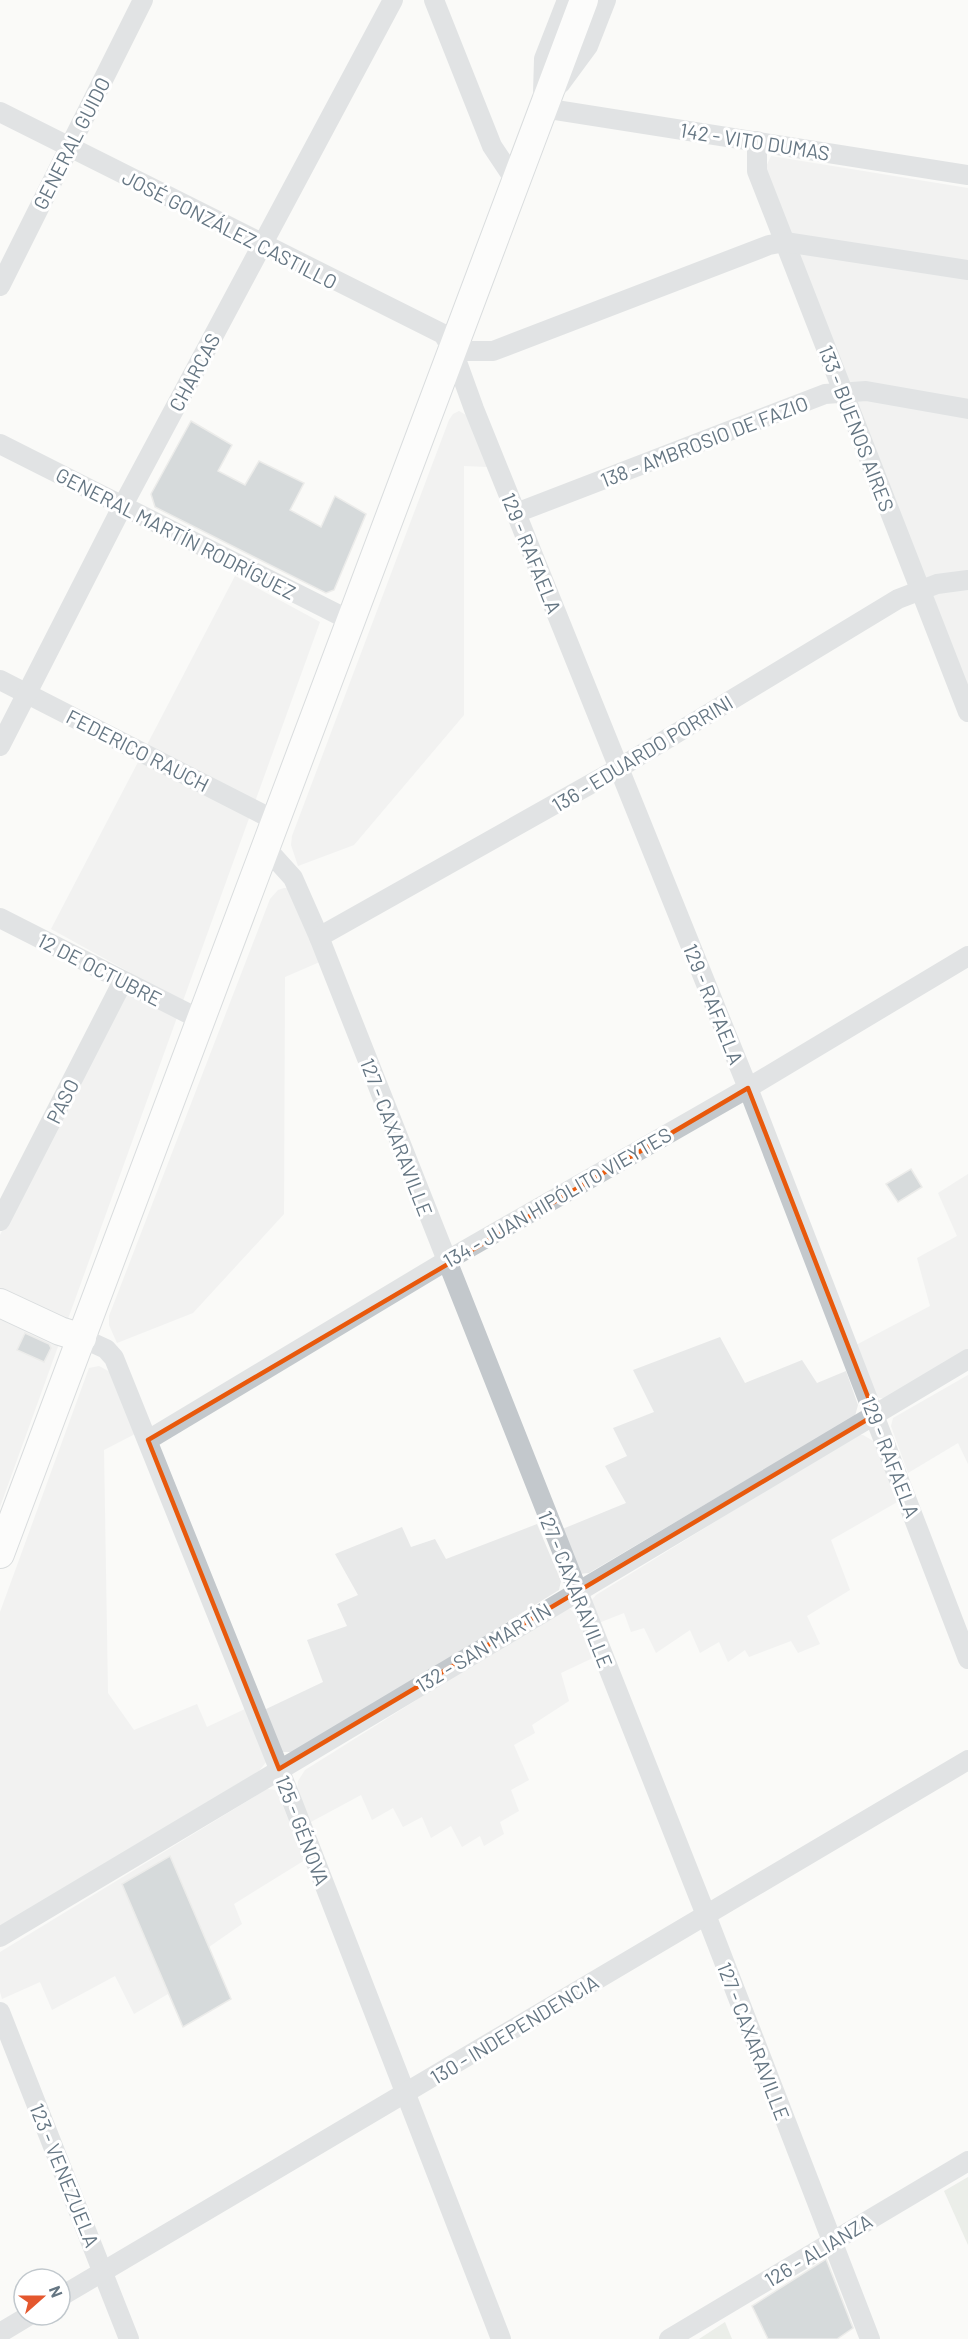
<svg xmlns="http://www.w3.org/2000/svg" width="968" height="2339" font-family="Barlow,sans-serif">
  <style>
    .built { fill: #e8e9e9 }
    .green { fill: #dadfd7 }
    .building { fill: #aab3b9; stroke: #dcdcda; stroke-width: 1.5 }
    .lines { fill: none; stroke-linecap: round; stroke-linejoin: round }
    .secondary-casing { stroke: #b3babf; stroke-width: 30 }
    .street { stroke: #c3c8cc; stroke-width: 20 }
    .secondary { stroke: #fff; stroke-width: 28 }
    .marked { fill: none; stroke: #e8590c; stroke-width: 4.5; stroke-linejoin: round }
    .labels { text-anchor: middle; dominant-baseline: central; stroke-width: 6; stroke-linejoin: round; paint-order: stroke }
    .street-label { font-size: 20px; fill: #657683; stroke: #fff }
  </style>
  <rect width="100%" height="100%" fill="#fafaf8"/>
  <g class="built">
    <path d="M 771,156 L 968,188 L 968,689 L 764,171 Z"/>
    <path d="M 459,411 L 468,416 L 488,467 L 464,466 L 464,715 L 354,845 L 298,866 L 291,845 L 292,836 L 449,420 L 453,414 Z"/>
    <path d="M 235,576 L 320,622 L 0,1507 L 0,1235 L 131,973 L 51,929 Z"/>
    <path d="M 284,888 L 288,888 L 322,961 L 285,977 L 284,1214 L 193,1313 L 117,1343 L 109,1325 L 109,1316 L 270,899 L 278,890 Z"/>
    <path d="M 968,1174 L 968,1350 L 887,1399 L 880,1398 L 875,1396 L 856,1345 L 930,1306 L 917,1258 L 957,1236 L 938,1193 Z"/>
    <path d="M 720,1337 L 745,1383 L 802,1360 L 817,1383 L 846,1371 L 858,1405 L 855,1416 L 589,1573 L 579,1574 L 560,1530 L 626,1503 L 605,1466 L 627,1456 L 613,1428 L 654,1412 L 633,1370 Z"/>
    <path d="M 99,1366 L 112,1373 L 135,1434 L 104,1450 L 108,1693 L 134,1730 L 197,1704 L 207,1727 L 247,1708 L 267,1761 L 259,1771 L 0,1928 L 0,1612 L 89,1368 Z"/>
    <path d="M 968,1375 L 968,1464 L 958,1443 L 908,1473 L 891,1426 L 893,1418 Z"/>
    <path d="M 856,1435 L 863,1435 L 875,1442 L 899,1501 L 831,1540 L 850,1590 L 807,1616 L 820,1644 L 798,1653 L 791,1641 L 749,1657 L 745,1650 L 728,1662 L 719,1642 L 700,1653 L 690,1630 L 656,1653 L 644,1628 L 631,1632 L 624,1613 L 596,1624 L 591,1601 L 596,1595 Z"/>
    <path d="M 537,1524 L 561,1581 L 559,1590 L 296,1752 L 281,1752 L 264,1710 L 323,1682 L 307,1640 L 347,1626 L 337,1604 L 358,1595 L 335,1554 L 402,1527 L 411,1547 L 435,1539 L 446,1559 Z"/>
    <path d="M 563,1608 L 570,1609 L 575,1614 L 595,1657 L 561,1673 L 569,1701 L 532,1725 L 535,1733 L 514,1745 L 529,1780 L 511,1790 L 519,1811 L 500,1822 L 504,1834 L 484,1846 L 480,1836 L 462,1847 L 451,1826 L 431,1838 L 422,1817 L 403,1827 L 393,1808 L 372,1820 L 361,1795 L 309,1823 L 297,1792 L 298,1781 L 305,1770 Z"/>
    <path d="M 267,1789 L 275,1790 L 279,1796 L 305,1860 L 234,1904 L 242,1924 L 209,1947 L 231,1999 L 183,2027 L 168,1994 L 134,2014 L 115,1976 L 52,2010 L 40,1982 L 2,1999 L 0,1992 L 0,1952 Z"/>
  </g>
  <g class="green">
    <path d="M 968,2177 L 968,2245 L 944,2191 Z"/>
    <path d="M 725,2322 L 732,2339 L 699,2339 Z"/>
  </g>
  <g class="building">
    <path d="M 191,421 L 232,445 L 218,471 L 245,485 L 259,461 L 304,483 L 290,510 L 321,527 L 335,496 L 366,514 L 334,590 L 326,593 L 155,507 L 151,494 Z"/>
    <path d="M 911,1169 L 922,1187 L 898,1202 L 886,1184 Z"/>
    <path d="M 25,1333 L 49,1344 L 51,1348 L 44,1362 L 17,1350 Z"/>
    <path d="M 170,1856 L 231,1999 L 183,2027 L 122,1884 Z"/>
    <path d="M 826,2259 L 853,2328 L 837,2339 L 768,2339 L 752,2306 Z"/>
  </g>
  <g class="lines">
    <defs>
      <g id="secondary">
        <path d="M 0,1303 L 60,1331 L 82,1338"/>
        <path d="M 0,1554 L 584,0"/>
      </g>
    </defs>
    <use href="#secondary" class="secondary-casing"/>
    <g class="street">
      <path d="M 434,0 L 492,146 L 516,182"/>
      <path d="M 560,84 L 588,46 L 606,0"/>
      <path d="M 543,93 L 544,59 L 567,0"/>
      <path d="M 543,108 L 968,175"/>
      <path d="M 0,112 L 443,334 L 453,351 L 474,409 L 748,1088 L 968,1659"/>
      <path d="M 757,141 L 757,171 L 968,712"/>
      <path d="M 0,286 L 143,0"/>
      <path d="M 453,351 L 493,351 L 769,245 L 785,242 L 968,270"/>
      <path d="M 0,444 L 351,621"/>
      <path d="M 516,513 L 825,394 L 866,391 L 968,409"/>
      <path d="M 0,680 L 276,821"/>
      <path d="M 0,746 L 122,507 L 393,0"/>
      <path d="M 266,848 L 293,878 L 319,937 L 706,1915 L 870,2339"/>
      <path d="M 0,918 L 201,1020"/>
      <path d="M 319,937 L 619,768 L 898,599 L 937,584 L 968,580"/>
      <path d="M 0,1221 L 123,981"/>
      <path d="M 82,1338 L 106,1349 L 114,1358 L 292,1801 L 501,2339"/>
      <path d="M 148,1440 L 446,1261 L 748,1088 L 968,956"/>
      <path d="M 0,1937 L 968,1359"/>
      <path d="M 0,2012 L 129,2339"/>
      <path d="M 60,2297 L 968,1760"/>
      <path d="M 0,2333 L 30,2315"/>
      <path d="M 669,2339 L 968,2161"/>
    </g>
    <use href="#secondary" class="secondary"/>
  </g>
  <path d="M0 0H968V2339H0ZM 748,1088 L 875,1415 L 279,1769 L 148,1440 Z" fill="#fafaf8" fill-opacity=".55" fill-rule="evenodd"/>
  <path class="marked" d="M 748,1088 L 875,1415 L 279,1769 L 148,1440 Z"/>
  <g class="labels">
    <g class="street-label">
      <text transform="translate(755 141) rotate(9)">142 - VITO DUMAS</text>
      <text transform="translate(71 143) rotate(-63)">GENERAL GUIDO</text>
      <text transform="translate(230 229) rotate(27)">JOSÉ GONZÁLEZ CASTILLO</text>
      <text transform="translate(194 372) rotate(-62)">CHARCAS</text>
      <text transform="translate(857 428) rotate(69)">133 - BUENOS AIRES</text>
      <text transform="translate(704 441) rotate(-21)">138 - AMBROSIO DE FAZIO</text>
      <text transform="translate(176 533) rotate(27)">GENERAL MARTÍN RODRÍGUEZ</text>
      <text transform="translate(532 553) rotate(68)">129 - RAFAELA</text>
      <text transform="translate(138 750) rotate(27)">FEDERICO RAUCH</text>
      <text transform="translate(642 753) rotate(-31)">136 - EDUARDO PORRINI</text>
      <text transform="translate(100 969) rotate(27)">12 DE OCTUBRE</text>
      <text transform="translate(714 1004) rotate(68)">129 - RAFAELA</text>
      <text transform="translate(62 1101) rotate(-63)">PASO</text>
      <text transform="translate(397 1137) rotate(69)">127 - CAXARAVILLE</text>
      <text transform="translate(557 1197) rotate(-30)">134 - JUAN HIPÓLITO VIEYTES</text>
      <text transform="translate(891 1457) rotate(69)">129 - RAFAELA</text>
      <text transform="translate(576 1589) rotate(68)">127 - CAXARAVILLE</text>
      <text transform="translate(483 1647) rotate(-31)">132 - SAN MARTÍN</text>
      <text transform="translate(303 1830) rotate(69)">125 - GÉNOVA</text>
      <text transform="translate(514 2029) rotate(-31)">130 - INDEPENDENCIA</text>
      <text transform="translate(754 2041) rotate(69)">127 - CAXARAVILLE</text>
      <text transform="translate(65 2175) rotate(68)">123 - VENEZUELA</text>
      <text transform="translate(818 2250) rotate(-31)">126 - ALIANZA</text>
    </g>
  </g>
  <g transform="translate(42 2297) rotate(69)"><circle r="28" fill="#ffffff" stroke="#c1c8cd" stroke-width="1.5"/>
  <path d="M0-4.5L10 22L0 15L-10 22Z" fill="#e4572e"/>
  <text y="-9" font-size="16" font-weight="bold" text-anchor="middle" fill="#657683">N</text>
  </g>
</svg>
